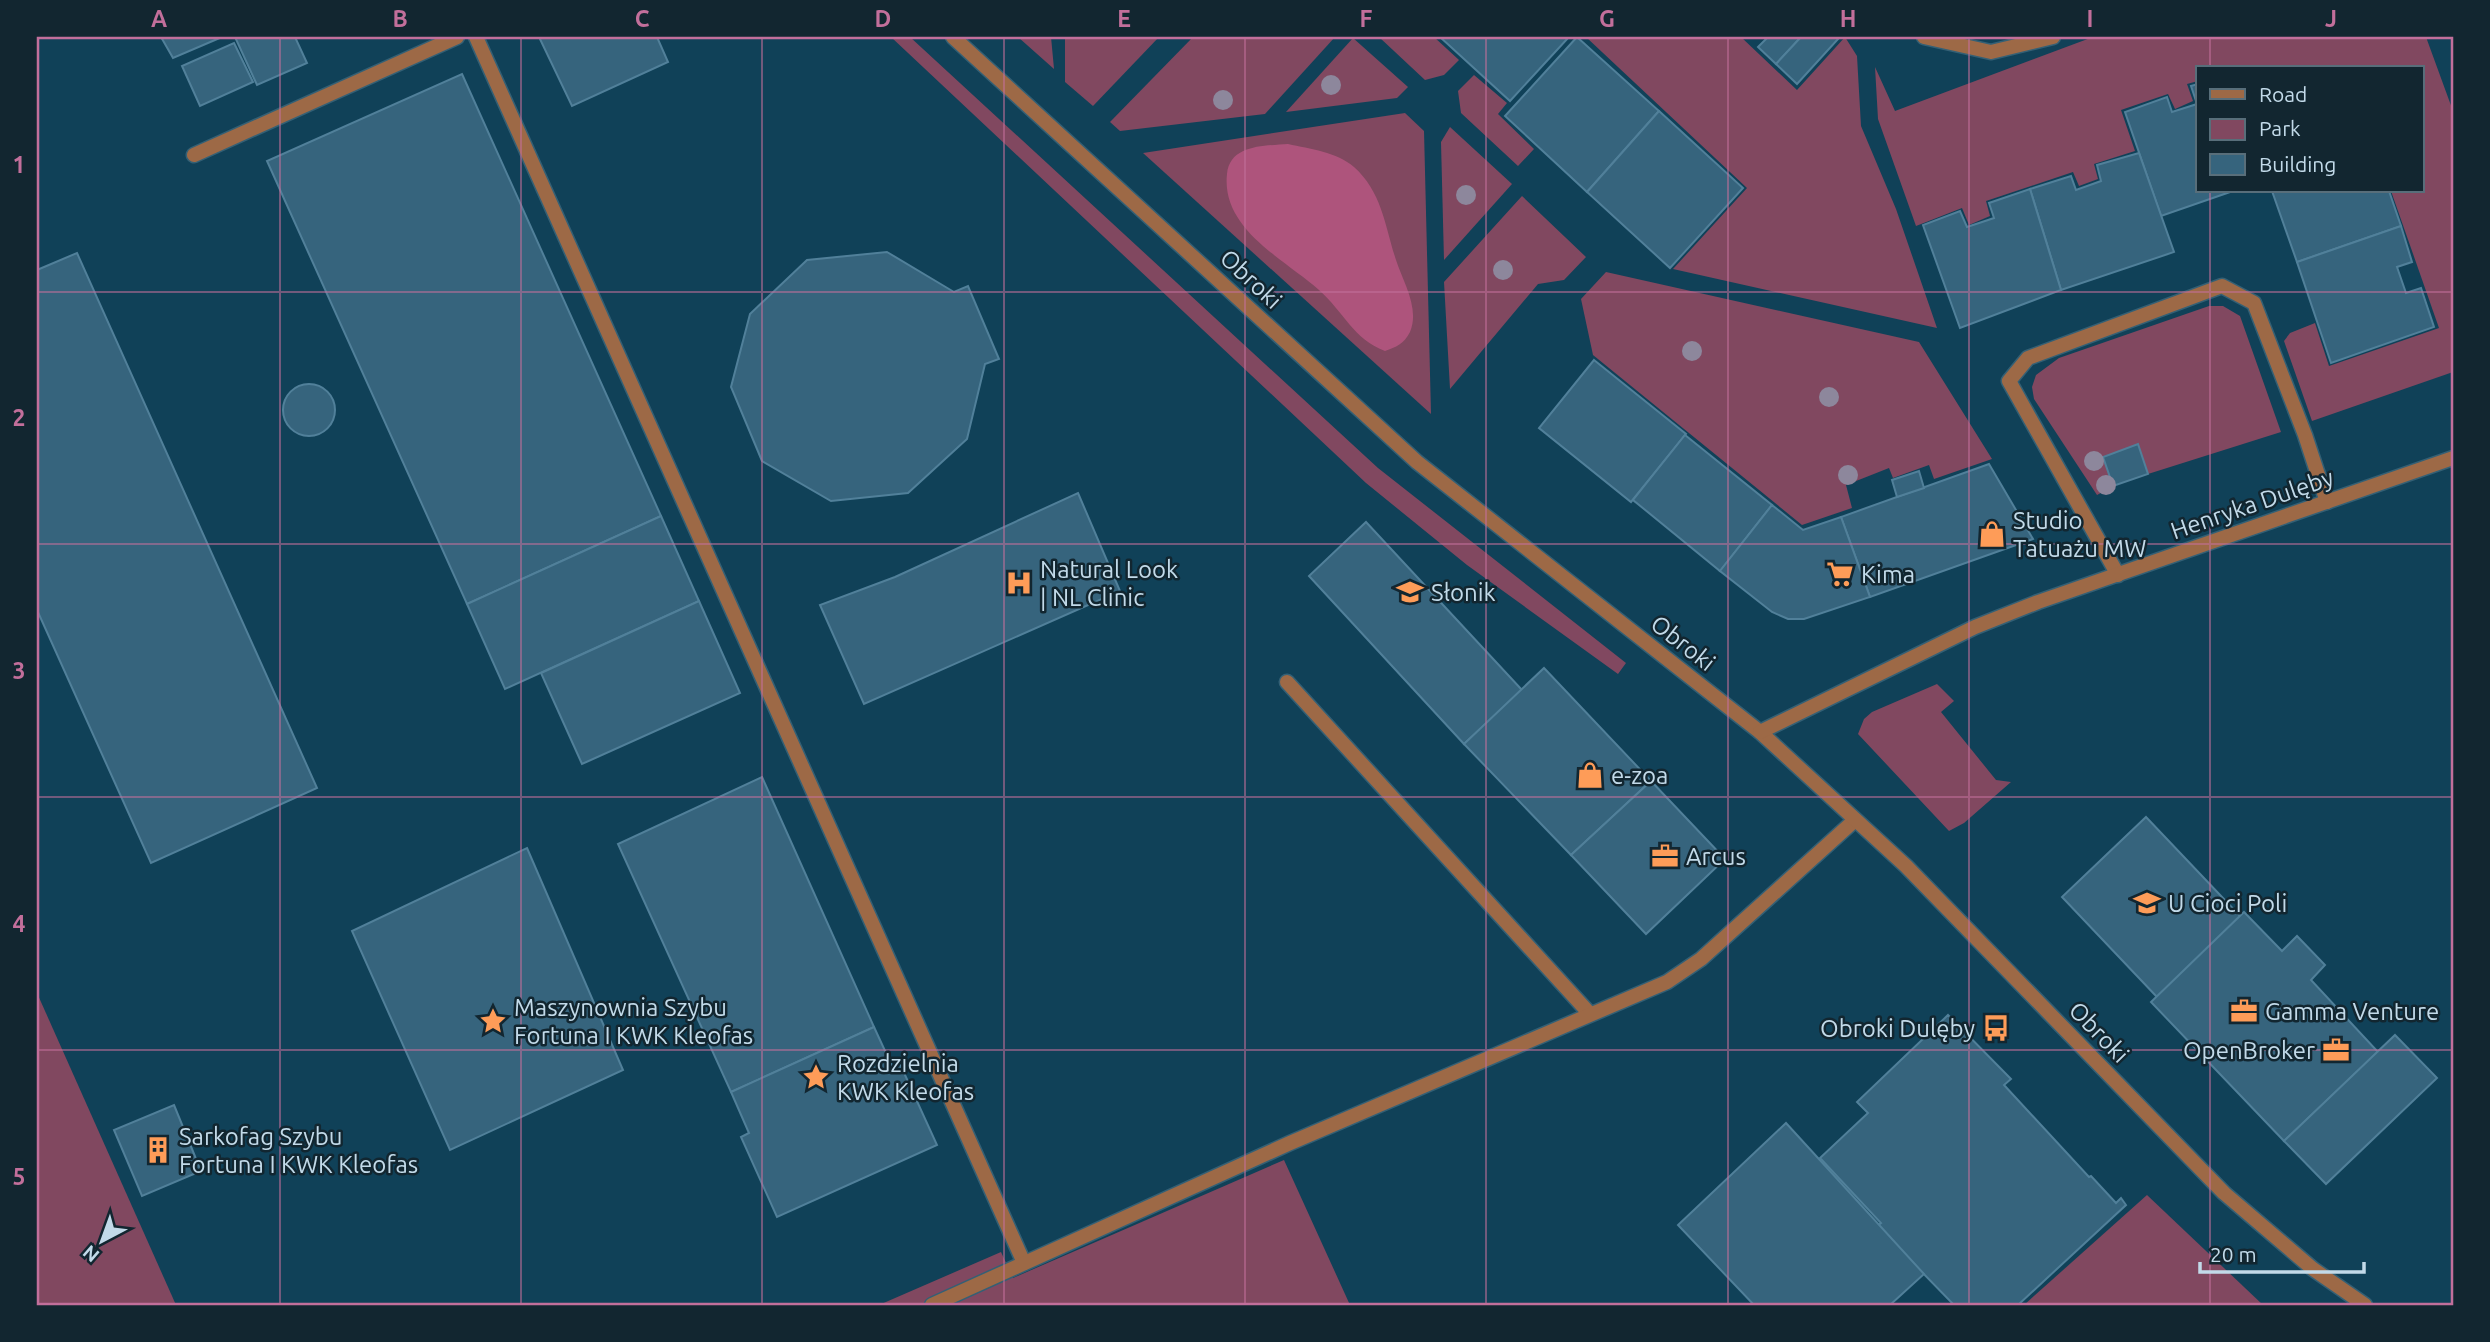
<svg xmlns="http://www.w3.org/2000/svg" width="2490" height="1342" font-family="Ubuntu,sans-serif">
  <style>
    .green { fill: #814860 }
    .forest { fill: #ae547c }
    .building { fill: #36647d; stroke: #51809a; stroke-width: 2 }
    .lines { fill: none; stroke-linecap: round; stroke-linejoin: round }
    .lane-casing { stroke: #346075; stroke-width: 17 }
    .street-casing { stroke: #346075; stroke-width: 17 }
    .lane { stroke: #9d6946; stroke-width: 14 }
    .street { stroke: #9d6946; stroke-width: 14 }
    .tree { fill: #8d879c }
    .grid { fill: none; stroke: #c26f9b; stroke-width: 2; stroke-opacity: 0.55 }
    .labels { text-anchor: middle; dominant-baseline: central; stroke-width: 5; stroke-linejoin: round; paint-order: stroke }
    .street-label { font-size: 24px; fill: #c2dae9; stroke: #122630 }
    .poi-label { font-size: 24px; fill: #c2dae9; stroke: #122630; text-anchor: start }
    .neatline { fill: none; stroke: #c26f9b; stroke-width: 2.5 }
    .grid-label { font-size: 23px; text-anchor: middle; font-weight: bold; fill: #c26f9b }
  </style>
  <rect width="100%" height="100%" fill="#104158"/>
  <g class="green">
    <path d="M 891,37 L 910,37 L 1378,468 L 1626,663 L 1618,674 L 1467,565 L 1366,483 Z"/>
    <path d="M 1018,37 L 1051,37 L 1054,69 Z"/>
    <path d="M 1065,37 L 1159,37 L 1093,106 L 1065,82 Z"/>
    <path d="M 1193,37 L 1335,37 L 1265,114 L 1120,131 L 1110,122 Z"/>
    <path d="M 1379,37 L 1434,37 L 1459,60 L 1444,75 L 1425,80 Z"/>
    <path d="M 1586,37 L 1741,37 L 1797,90 L 1845,37 L 1857,56 L 1861,126 L 1896,209 L 1937,328 L 1673,269 L 1747,188 Z"/>
    <path d="M 2093,37 L 2426,37 L 2453,111 L 2453,372 L 2312,421 L 2284,341 L 2290,333 L 2315,323 L 2329,366 L 2439,328 L 2391,191 L 2422,191 L 2422,68 L 2198,68 L 2198,81 L 2187,84 L 2193,101 L 2175,109 L 2168,94 L 2121,110 L 2135,151 L 2094,164 L 2098,179 L 2079,186 L 2073,172 L 1986,201 L 1990,216 L 1969,225 L 1962,208 L 1916,226 L 1878,119 L 1875,67 L 1895,111 Z"/>
    <path d="M 1353,38 L 1408,87 L 1397,98 L 1286,112 Z"/>
    <path d="M 1474,75 L 1507,103 L 1498,114 L 1534,149 L 1518,166 L 1461,113 L 1458,91 Z"/>
    <path d="M 1405,113 L 1424,131 L 1431,414 L 1143,153 Z"/>
    <path d="M 1450,127 L 1512,184 L 1444,260 L 1441,142 Z"/>
    <path d="M 1522,196 L 1586,257 L 1564,280 L 1538,284 L 1450,389 L 1444,282 Z"/>
    <path d="M 1606,272 L 1919,342 L 1992,459 L 1934,479 L 1929,465 L 1893,478 L 1889,468 L 1846,485 L 1852,508 L 1802,525 L 1593,355 L 1581,299 Z"/>
    <path d="M 2209,306 L 2223,306 L 2240,316 L 2281,432 L 2148,474 L 2138,445 L 2103,457 L 2114,486 L 2097,495 L 2034,399 L 2032,387 L 2036,375 L 2059,358 Z"/>
    <path d="M 1937,684 L 1954,701 L 1941,712 L 1996,780 L 2011,782 L 1964,823 L 1949,831 L 1858,734 L 1864,719 L 1872,712 Z"/>
    <path d="M 37,993 L 176,1305 L 37,1305 Z"/>
    <path d="M 1284,1160 L 1350,1305 L 879,1305 L 1001,1252 L 1013,1278 Z"/>
    <path d="M 2147,1195 L 2263,1305 L 2024,1305 Z"/>
  </g>
  <path class="forest" d="M 1288,144 C 1310,149 1337,152 1354,167 C 1382,192 1385,226 1396,260 C 1403,282 1420,308 1410,332 C 1404,344 1396,347 1385,351 C 1353,339 1344,312 1319,290 C 1284,259 1221,229 1227,174 C 1230,144 1266,146 1288,144 Z"/>
  <g class="building">
    <path d="M 161,37 L 222,37 L 173,58 Z"/>
    <path d="M 235,37 L 295,37 L 307,63 L 257,85 Z"/>
    <path d="M 539,37 L 657,37 L 668,62 L 572,106 Z"/>
    <path d="M 1440,37 L 1569,37 L 1510,101 Z"/>
    <path d="M 1577,37 L 1659,111 L 1587,192 L 1505,116 Z"/>
    <path d="M 1768,37 L 1801,37 L 1776,64 L 1758,47 Z"/>
    <path d="M 1801,37 L 1839,38 L 1797,84 L 1776,64 Z"/>
    <path d="M 234,43 L 253,82 L 200,106 L 182,66 Z"/>
    <path d="M 462,74 L 661,516 L 467,604 L 267,161 Z"/>
    <path d="M 2198,84 L 2198,191 L 2233,191 L 2161,216 L 2125,112 L 2167,97 L 2172,112 L 2197,104 L 2191,86 Z"/>
    <path d="M 1659,111 L 1743,188 L 1670,268 L 1587,192 Z"/>
    <path d="M 2139,153 L 2174,252 L 2061,290 L 2030,189 L 2071,176 L 2076,190 L 2101,181 L 2097,165 Z"/>
    <path d="M 2030,189 L 2061,290 L 1960,328 L 1923,225 L 1960,211 L 1967,227 L 1994,218 L 1989,203 Z"/>
    <path d="M 2272,191 L 2389,191 L 2401,226 L 2297,262 Z"/>
    <path d="M 2401,226 L 2412,262 L 2397,267 L 2406,293 L 2421,288 L 2434,327 L 2331,363 L 2297,262 Z"/>
    <path d="M 887,252 L 954,292 L 968,286 L 999,359 L 985,364 L 967,439 L 908,493 L 831,501 L 762,461 L 731,387 L 750,314 L 807,260 Z"/>
    <path d="M 77,253 L 317,788 L 151,863 L 37,610 L 37,270 Z"/>
    <path d="M 1594,360 L 1686,434 L 1631,502 L 1539,428 Z"/>
    <circle cx="309" cy="410" r="26"/>
    <path d="M 1685,435 L 1772,505 L 1720,571 L 1633,500 Z"/>
    <path d="M 2138,444 L 2148,474 L 2113,486 L 2103,457 Z"/>
    <path d="M 1989,464 L 2033,539 L 1870,597 L 1841,517 Z"/>
    <path d="M 1919,471 L 1924,488 L 1897,497 L 1892,480 Z"/>
    <path d="M 1078,493 L 1120,591 L 864,704 L 820,605 L 895,577 Z"/>
    <path d="M 1772,505 L 1803,530 L 1841,517 L 1870,597 L 1804,619 L 1788,619 L 1772,612 L 1720,571 Z"/>
    <path d="M 661,516 L 699,601 L 505,689 L 467,604 Z"/>
    <path d="M 1366,522 L 1522,690 L 1464,744 L 1309,576 Z"/>
    <path d="M 699,601 L 740,693 L 582,764 L 541,673 Z"/>
    <path d="M 1544,668 L 1651,781 L 1571,855 L 1464,744 Z"/>
    <path d="M 762,777 L 874,1027 L 731,1092 L 618,844 Z"/>
    <path d="M 1651,781 L 1725,859 L 1646,934 L 1571,855 Z"/>
    <path d="M 2146,817 L 2241,917 L 2157,997 L 2062,897 Z"/>
    <path d="M 527,848 L 623,1070 L 450,1150 L 352,931 Z"/>
    <path d="M 2244,912 L 2282,951 L 2297,936 L 2325,965 L 2311,980 L 2378,1052 L 2284,1141 L 2151,1002 Z"/>
    <path d="M 1948,1015 L 2011,1079 L 2004,1085 L 2089,1177 L 2091,1176 L 2116,1203 L 2121,1198 L 2126,1205 L 2018,1305 L 1954,1305 L 1877,1226 L 1881,1223 L 1820,1158 L 1868,1113 L 1857,1102 Z"/>
    <path d="M 874,1027 L 892,1066 L 900,1064 L 937,1145 L 777,1217 L 741,1137 L 749,1133 L 731,1092 Z"/>
    <path d="M 2395,1035 L 2437,1078 L 2326,1184 L 2284,1141 Z"/>
    <path d="M 174,1105 L 201,1171 L 142,1196 L 114,1130 Z"/>
    <path d="M 1786,1123 L 1924,1274 L 1890,1305 L 1754,1305 L 1678,1225 Z"/>
  </g>
  <g class="lines">
    <defs>
      <g id="lane">
        <path d="M 476,37 L 1024,1263"/>
        <path d="M 1924,37 L 1991,52 L 2053,37"/>
        <path d="M 194,155 L 457,37"/>
        <path d="M 2118,575 L 2009,381 L 2028,358 L 2222,286 L 2254,303 L 2305,435 L 2327,502"/>
        <path d="M 1287,682 L 1590,1014"/>
        <path d="M 932,1305 L 1290,1143 L 1667,982 L 1701,959 L 1855,820"/>
      </g>
      <g id="street">
        <path d="M 953,37 L 1417,462 L 1760,732 L 1906,866 L 2224,1193 L 2313,1269 L 2365,1305"/>
        <path d="M 1760,732 L 1975,627 L 2038,602 L 2453,458"/>
      </g>
    </defs>
    <use href="#lane" class="lane-casing"/>
    <use href="#street" class="street-casing"/>
    <use href="#lane" class="lane"/>
    <use href="#street" class="street"/>
  </g>
  <g class="tree">
    <circle cx="1331" cy="85" r="10"/>
    <circle cx="1223" cy="100" r="10"/>
    <circle cx="1466" cy="195" r="10"/>
    <circle cx="1503" cy="270" r="10"/>
    <circle cx="1692" cy="351" r="10"/>
    <circle cx="1829" cy="397" r="10"/>
    <circle cx="2094" cy="461" r="10"/>
    <circle cx="1848" cy="475" r="10"/>
    <circle cx="2106" cy="485" r="10"/>
  </g>
  <path class="grid" d="M 280,37 L 280,1305M 521,37 L 521,1305M 762,37 L 762,1305M 1004,37 L 1004,1305M 1245,37 L 1245,1305M 1486,37 L 1486,1305M 1728,37 L 1728,1305M 1969,37 L 1969,1305M 2210,37 L 2210,68M 2210,191 L 2210,1305M 37,292 L 2453,292M 37,544 L 2453,544M 37,797 L 2453,797M 37,1050 L 2453,1050"/>
  <defs>
    <symbol id="shop-bare" viewBox="-9 -9 18 18"><path d="M-5-2.5h2.3a2.7 3.5 0 0 1 5.4 0H5L5.5 6h-11ZM-1.5-2.5h3a1.5 2.3 0 0 0-3 0Z" fill="#fe9c58" stroke="#122630" stroke-width="2.5" paint-order="stroke"/></symbol>
    <symbol id="supermarket-bare" viewBox="-9 -9 18 18"><path d="M-6-5.5h2.5l.6 2H6L4.5 2H-2.5L-4.4-4H-6ZM-1.5 3.2a1.3 1.3 0 1 0 .1 0ZM3 3.2a1.3 1.3 0 1 0 .1 0Z" fill="#fe9c58" stroke="#122630" stroke-width="2.5" paint-order="stroke"/></symbol>
    <symbol id="hospital-bare" viewBox="-9 -9 18 18"><path d="M-5-5h3v3.5h4V-5h3V5h-3V1.5h-4V5h-3Z" fill="#fe9c58" stroke="#122630" stroke-width="2.5" paint-order="stroke"/></symbol>
    <symbol id="school-bare" viewBox="-9 -9 18 18"><path d="M0-5L7-2L0 1L-7-2ZM-4 1L0 2.5L4 1V4Q0 6-4 4Z" fill="#fe9c58" stroke="#122630" stroke-width="2.5" paint-order="stroke"/></symbol>
    <symbol id="office-bare" viewBox="-9 -9 18 18"><path d="M-6-3h4V-5.5h4V-3h4V5H-6ZM-1-4.5V-3h2v-1.5ZM-6 0V1H6V0Z" fill="#fe9c58" stroke="#122630" stroke-width="2.5" paint-order="stroke"/></symbol>
    <symbol id="sight-bare" viewBox="-9 -9 18 18"><path d="M0-6L1.8-2.2L6-1.7L2.9 1.2L3.7 5.4L0 3.3L-3.7 5.4L-2.9 1.2L-6-1.7L-1.8-2.2Z" fill="#fe9c58" stroke="#122630" stroke-width="2.5" paint-order="stroke"/></symbol>
    <symbol id="bus-bare" viewBox="-9 -9 18 18"><path d="M-5-6H5V4H4V6H2V4H-2V6H-4V4H-5ZM-3.5-4V0h7V-4ZM-3.5 1.2v1.5H-2V1.2ZM2 1.2v1.5H3.5V1.2Z" fill="#fe9c58" stroke="#122630" stroke-width="2.5" paint-order="stroke"/></symbol>
    <symbol id="building-bare" viewBox="-9 -9 18 18"><path d="M-4-6H4V6H1V3H-1V6H-4ZM-2.5-4.3h1.7v1.8h-1.7ZM.8-4.3h1.7v1.8H.8ZM-2.5-1h1.7V.8h-1.7ZM.8-1h1.7V.8H.8Z" fill="#fe9c58" stroke="#122630" stroke-width="2.5" paint-order="stroke"/></symbol>
  </defs>
  <g fill-rule="evenodd">
    <use href="#shop-bare" x="1973" y="515" width="38" height="38"/>
    <use href="#supermarket-bare" x="1821" y="555" width="38" height="38"/>
    <use href="#hospital-bare" x="1000" y="564" width="38" height="38"/>
    <use href="#school-bare" x="1391" y="573" width="38" height="38"/>
    <use href="#shop-bare" x="1571" y="756" width="38" height="38"/>
    <use href="#office-bare" x="1646" y="837" width="38" height="38"/>
    <use href="#school-bare" x="2128" y="884" width="38" height="38"/>
    <use href="#office-bare" x="2225" y="992" width="38" height="38"/>
    <use href="#sight-bare" x="474" y="1002" width="38" height="38"/>
    <use href="#bus-bare" x="1977" y="1009" width="38" height="38"/>
    <use href="#office-bare" x="2317" y="1031" width="38" height="38"/>
    <use href="#sight-bare" x="797" y="1058" width="38" height="38"/>
    <use href="#building-bare" x="139" y="1131" width="38" height="38"/>
  </g>
  <g class="labels">
    <g class="street-label">
      <text transform="translate(1251 279) rotate(43)">Obroki</text>
      <text transform="translate(2252 504) rotate(-19)">Henryka Dulęby</text>
      <text transform="translate(1683 643) rotate(38)">Obroki</text>
      <text transform="translate(2099 1032) rotate(46)">Obroki</text>
    </g>
    <g class="poi-label">
      <text x="2013" y="520">Studio<tspan x="2013" dy="28">Tatuażu MW</tspan></text>
      <text x="1040" y="569">Natural Look<tspan x="1040" dy="28">| NL Clinic</tspan></text>
      <text x="1861" y="574">Kima</text>
      <text x="1431" y="592">Słonik</text>
      <text x="1611" y="775">e-zoa</text>
      <text x="1686" y="856">Arcus</text>
      <text x="2168" y="903">U Cioci Poli</text>
      <text x="514" y="1007">Maszynownia Szybu<tspan x="514" dy="28">Fortuna I KWK Kleofas</tspan></text>
      <text x="2265" y="1011">Gamma Venture</text>
      <text x="1975" y="1028" text-anchor="end">Obroki Dulęby</text>
      <text x="2315" y="1050" text-anchor="end">OpenBroker</text>
      <text x="837" y="1063">Rozdzielnia<tspan x="837" dy="28">KWK Kleofas</tspan></text>
      <text x="179" y="1136">Sarkofag Szybu<tspan x="179" dy="28">Fortuna I KWK Kleofas</tspan></text>
    </g>
  </g>
  <rect width="2490" height="1342" fill="none" stroke="#122630" stroke-width="77"/>
  <rect x="2196" y="66" width="228" height="126" fill="#122630" stroke="#586e7a" stroke-width="2"/>
  <rect x="2210" y="89" width="35" height="10" fill="#9d6946" stroke="#586e7a" stroke-width="2"/>
  <text x="2259" y="102" font-size="21" fill="#c2dae9">Road</text>
  <rect x="2210" y="119" width="35" height="21" fill="#814860" stroke="#586e7a" stroke-width="2"/>
  <text x="2259" y="136" font-size="21" fill="#c2dae9">Park</text>
  <rect x="2210" y="154" width="35" height="21" fill="#36647d" stroke="#586e7a" stroke-width="2"/>
  <text x="2259" y="172" font-size="21" fill="#c2dae9">Building</text>
  <g transform="translate(102 1241) rotate(221)" stroke="#122630" stroke-width="5" paint-order="stroke">
  <path d="M0-5L12 26L0 18L-12 26Z" fill="#c2dae9"/>
  <text y="-10" font-size="19" font-weight="bold" text-anchor="middle" fill="#c2dae9">N</text>
  </g>
  <path d="M2200 1262v10h164v-10" fill="none" stroke="#c2dae9" stroke-width="3.5"/>
  <text x="2210" y="1262" font-size="21" fill="#c2dae9" stroke="#122630" stroke-width="5" paint-order="stroke">20 m</text>
  <rect x="38" y="38" width="2414" height="1266" class="neatline"/>
  <g class="grid-label">
    <text x="159" y="27">A</text>
    <text x="400" y="27">B</text>
    <text x="642" y="27">C</text>
    <text x="883" y="27">D</text>
    <text x="1124" y="27">E</text>
    <text x="1366" y="27">F</text>
    <text x="1607" y="27">G</text>
    <text x="1848" y="27">H</text>
    <text x="2090" y="27">I</text>
    <text x="2331" y="27">J</text>
    <text x="19" y="173">1</text>
    <text x="19" y="426">2</text>
    <text x="19" y="679">3</text>
    <text x="19" y="932">4</text>
    <text x="19" y="1185">5</text>
  </g>
</svg>
